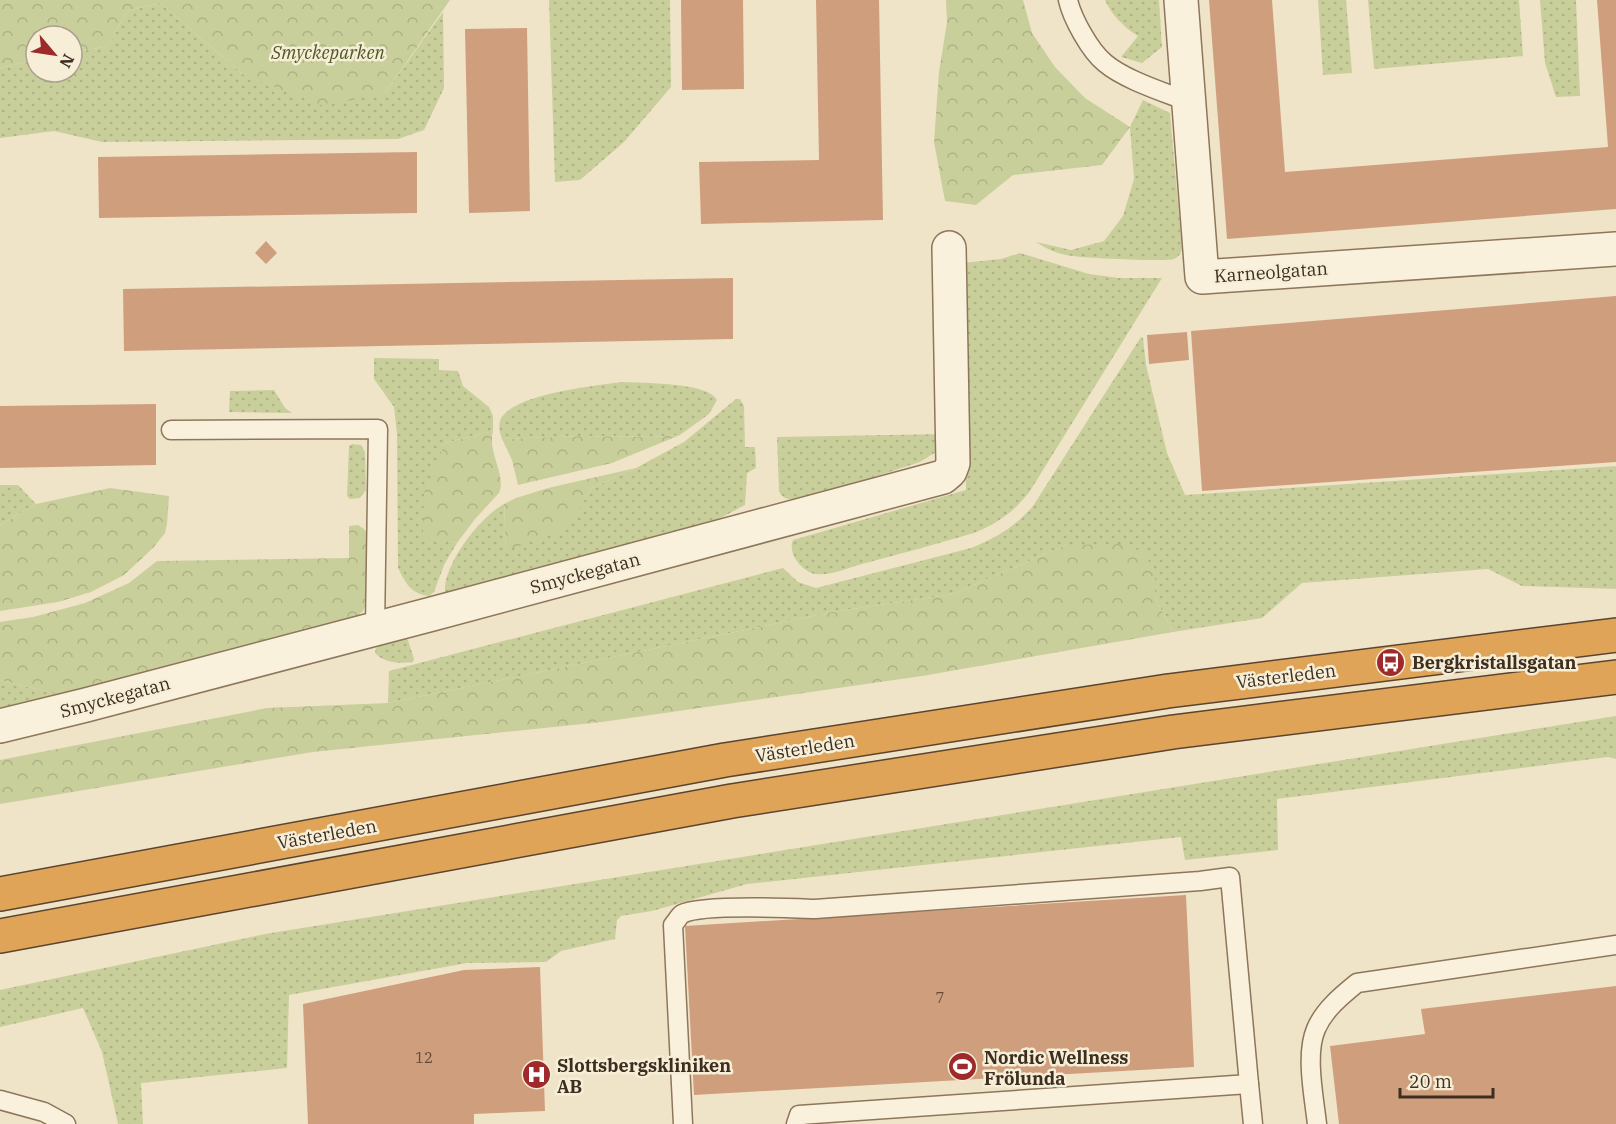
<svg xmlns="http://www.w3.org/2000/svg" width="1616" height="1124" font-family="'IBM Plex Serif',serif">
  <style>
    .grass { fill: url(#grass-dots) }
    .forest { fill: url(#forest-crowns) }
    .building { fill: #cf9f7d }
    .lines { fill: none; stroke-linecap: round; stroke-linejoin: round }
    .lane-casing { stroke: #8d765c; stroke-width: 21 }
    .street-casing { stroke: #8d765c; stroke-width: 36 }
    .highway-casing { stroke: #5b4430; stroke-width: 36 }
    .lane { stroke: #faf1dc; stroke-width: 18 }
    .street { stroke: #faf1dc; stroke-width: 33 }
    .highway { stroke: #e0a458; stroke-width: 33 }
    .labels { text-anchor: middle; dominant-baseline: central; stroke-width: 5; stroke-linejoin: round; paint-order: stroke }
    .number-label { font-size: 15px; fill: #624a37 }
    .park-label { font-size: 18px; font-style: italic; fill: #4d5a26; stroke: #f7eed8 }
    .street-label { font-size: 18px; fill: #3d2e20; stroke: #f7eed8 }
    .poi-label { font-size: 18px; font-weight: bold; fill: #3d2e20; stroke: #f7eed8; text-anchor: start }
  </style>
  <defs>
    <pattern id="grass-dots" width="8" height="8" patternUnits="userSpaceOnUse" patternTransform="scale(1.5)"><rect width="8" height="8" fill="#c9cf9b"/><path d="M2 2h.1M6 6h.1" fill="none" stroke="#aeb285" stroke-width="1.8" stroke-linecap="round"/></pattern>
    <pattern id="forest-crowns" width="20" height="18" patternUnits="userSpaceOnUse" patternTransform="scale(1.5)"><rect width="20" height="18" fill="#c9cf9b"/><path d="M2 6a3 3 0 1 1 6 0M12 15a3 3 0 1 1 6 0" fill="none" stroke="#aeb285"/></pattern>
  </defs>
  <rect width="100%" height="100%" fill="#f0e4c8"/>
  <g class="grass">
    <path d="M 549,0 L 670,0 L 671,87 L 624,142 L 580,180 L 555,182 Z"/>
    <path d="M 1105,0 L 1159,0 L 1162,47 L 1142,63 L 1121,57 L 1138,36 C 1123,27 1112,15 1105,0 Z"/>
    <path d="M 1318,0 L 1346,0 L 1352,73 L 1323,75 Z"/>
    <path d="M 1368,0 L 1519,0 L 1523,56 L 1374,69 Z"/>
    <path d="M 1540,0 L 1576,0 L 1580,96 L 1556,97 L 1545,63 Z"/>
    <path d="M 160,3 L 244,75 L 385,93 L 443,12 L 444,88 L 424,130 L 398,139 L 102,142 L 54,131 L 0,138 L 0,68 L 36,60 L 36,72 L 72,72 L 72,53 L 108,46 L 127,11 Z"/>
    <path d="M 1143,100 L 1170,113 L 1182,249 C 1181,253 1179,257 1174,259 C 1167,262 1076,258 1066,255 C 1055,253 1045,248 1036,242 L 1071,250 L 1104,241 L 1123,216 L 1134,179 L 1130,127 Z"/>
    <path d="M 1020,253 L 1089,274 L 1119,278 L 1162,278 L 1030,491 C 1015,511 997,524 974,533 C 937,544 899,554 862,564 C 848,568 830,576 816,574 C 802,572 787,553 793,540 L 966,490 L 963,263 L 1001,259 Z"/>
    <path d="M 1141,337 L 1143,338 L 1146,365 L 1167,453 L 1185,495 L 1616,466 L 1616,589 L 1522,586 L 1488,569 L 1302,583 L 1262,618 L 1173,632 L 1155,598 L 1155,570 L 1066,545 L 953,594 L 832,612 L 388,703 L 389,671 L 783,568 L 798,582 L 816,588 L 971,548 C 996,538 1015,527 1033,506 Z"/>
    <path d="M 374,358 L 439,359 L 439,370 L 458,371 L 463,386 L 489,407 L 493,416 L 493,431 L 445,443 L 423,536 L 457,543 L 444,565 L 434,592 L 429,596 C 410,593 407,585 398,568 L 397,433 L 394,407 L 374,379 Z"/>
    <path d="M 621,382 C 641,383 708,382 717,400 L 709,414 L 680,435 L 654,437 L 585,436 L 502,439 C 500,433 498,427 500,421 C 509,394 595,386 621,382 Z"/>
    <path d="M 274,390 L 285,408 L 292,413 L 229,412 L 230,391 Z"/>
    <path d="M 736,399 L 740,399 L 744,406 L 745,447 L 755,447 L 756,468 L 747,473 L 745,505 L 713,522 L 445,594 C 442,565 480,517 504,504 L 506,550 L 566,528 L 592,488 L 636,468 L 684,442 Z"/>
    <path d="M 945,434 L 939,450 L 920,462 L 804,500 C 794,500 783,501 779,491 L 777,437 Z"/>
    <path d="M 352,444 L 361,445 L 365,452 L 366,490 L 360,498 L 350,499 L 347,496 L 349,446 Z"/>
    <path d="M 0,485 L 18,485 L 36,504 L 0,525 Z"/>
    <path d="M 405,638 L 408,640 L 414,659 L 413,662 C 400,664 384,663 375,653 L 376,648 L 379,646 Z"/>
    <path d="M 0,680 L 68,697 L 0,715 Z"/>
    <path d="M 1616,716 L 1616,759 L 1608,757 L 1277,799 L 1278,850 L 1185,860 L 1181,837 L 747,884 L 652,911 L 621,916 L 617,920 L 615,939 L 561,951 L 546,962 L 467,963 L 289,995 L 287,1068 L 141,1083 L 143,1124 L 118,1124 L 102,1052 L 83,1008 L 0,1027 L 0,990 L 265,934 Z"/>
  </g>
  <g class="forest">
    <path d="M 0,0 L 450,0 L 385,93 L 324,106 L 244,75 L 160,3 L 127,11 L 108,46 L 72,53 L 72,36 L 36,36 L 36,60 L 0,68 Z"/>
    <path d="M 946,0 L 1023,0 L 1032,33 L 1055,67 L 1085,98 L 1130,127 L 1102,165 L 1013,175 L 976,205 L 945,201 L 934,142 L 939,72 L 947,22 Z"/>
    <path d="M 493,431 C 487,453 507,475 499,493 L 475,519 L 457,543 L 423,537 L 424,493 L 445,443 Z"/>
    <path d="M 680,435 L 612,463 L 518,485 L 512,460 L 502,439 L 585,436 L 654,437 Z"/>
    <path d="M 636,468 L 592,488 L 567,528 L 506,551 L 504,504 L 516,498 L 548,488 Z"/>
    <path d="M 110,488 L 169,496 L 167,524 L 165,533 L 153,548 L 124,575 L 91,592 L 58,602 L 0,611 L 0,525 L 36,504 Z"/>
    <path d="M 358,525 L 364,529 L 366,532 L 366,604 L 363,611 L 356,617 L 68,697 L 0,680 L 0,622 L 33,617 L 85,603 L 129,583 L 157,561 L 349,558 L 349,526 Z"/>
    <path d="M 1127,544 L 1143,553 L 1155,570 L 1155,598 L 1173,632 L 922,676 L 602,722 L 313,752 L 0,804 L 0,760 L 267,708 L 388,703 L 832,612 L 953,594 L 1066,545 Z"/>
  </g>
  <g class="building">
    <path d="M 681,0 L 743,0 L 744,89 L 682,90 Z"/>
    <path d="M 816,0 L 879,0 L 883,220 L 701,224 L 699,162 L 819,160 Z"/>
    <path d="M 1209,0 L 1272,0 L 1285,172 L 1608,147 L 1597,0 L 1616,0 L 1616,209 L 1227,239 Z"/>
    <path d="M 527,28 L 530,211 L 469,213 L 465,29 Z"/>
    <path d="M 417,152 L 417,213 L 99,218 L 98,157 Z"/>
    <path d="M 266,241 L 277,253 L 266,264 L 255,253 Z"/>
    <path d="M 733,278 L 733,339 L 124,351 L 123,289 Z"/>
    <path d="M 1616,296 L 1616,462 L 1202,491 L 1191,331 Z"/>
    <path d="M 1187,332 L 1189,360 L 1149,364 L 1147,335 Z"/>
    <path d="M 156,404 L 156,465 L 0,468 L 0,406 Z"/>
    <path d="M 1186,895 L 1194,1067 L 694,1095 L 685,926 Z"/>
    <path d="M 540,967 L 545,1111 L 474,1114 L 474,1124 L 308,1124 L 303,1004 L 464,970 Z"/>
    <path d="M 1616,986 L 1616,1124 L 1339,1124 L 1330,1046 L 1425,1034 L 1421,1009 Z"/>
  </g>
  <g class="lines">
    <defs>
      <g id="lane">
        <path d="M 1068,0 C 1072,18 1090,51 1105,63 C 1125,80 1164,92 1189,102"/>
        <path d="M 171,430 L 378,429 L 375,628"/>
        <path d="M 1249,1084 L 1253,1124"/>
        <path d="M 0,1100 L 44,1112 L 66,1124"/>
        <path d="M 683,1124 L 673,925 C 676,922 679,916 682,914 C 701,904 790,908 815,909 L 1200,881 L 1230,877 L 1249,1084 L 799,1115 L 796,1124"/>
        <path d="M 1317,1124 C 1314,1097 1305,1054 1316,1029 C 1324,1010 1341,996 1357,983 L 1616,945"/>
      </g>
      <g id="street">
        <path d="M 1181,0 L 1202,277 L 1616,249"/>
        <path d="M 0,726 L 86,705 L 432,614 L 943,477 L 950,471 L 953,463 L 949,248"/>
      </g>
      <g id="highway">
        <path d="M 0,894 L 725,760 L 1168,691 L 1616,635"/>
        <path d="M 0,936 L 732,801 L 1173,732 L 1616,677"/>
      </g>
    </defs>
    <use href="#lane" class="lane-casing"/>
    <use href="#street" class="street-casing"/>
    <use href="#highway" class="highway-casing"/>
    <use href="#lane" class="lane"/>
    <use href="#street" class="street"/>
    <use href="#highway" class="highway"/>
  </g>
  <defs>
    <symbol id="bus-disc" viewBox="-11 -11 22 22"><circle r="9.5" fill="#9e2a2b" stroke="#f7eed8"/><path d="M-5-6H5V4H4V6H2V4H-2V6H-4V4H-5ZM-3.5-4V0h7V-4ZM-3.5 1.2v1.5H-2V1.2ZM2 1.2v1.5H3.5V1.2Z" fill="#fff"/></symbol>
    <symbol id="stadium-disc" viewBox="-11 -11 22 22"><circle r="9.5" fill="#9e2a2b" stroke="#f7eed8"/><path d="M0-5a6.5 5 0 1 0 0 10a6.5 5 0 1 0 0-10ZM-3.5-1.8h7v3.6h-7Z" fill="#fff"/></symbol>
    <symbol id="hospital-disc" viewBox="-11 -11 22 22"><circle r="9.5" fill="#9e2a2b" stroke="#f7eed8"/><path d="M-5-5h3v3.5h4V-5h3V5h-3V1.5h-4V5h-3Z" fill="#fff"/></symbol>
  </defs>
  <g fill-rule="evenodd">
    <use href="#bus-disc" x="1374" y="646" width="33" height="33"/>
    <use href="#stadium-disc" x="946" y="1050" width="33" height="33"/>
    <use href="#hospital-disc" x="520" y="1058" width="33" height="33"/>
  </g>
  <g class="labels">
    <g class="number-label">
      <text x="940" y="997">7</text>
      <text x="424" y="1057">12</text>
    </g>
    <g class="park-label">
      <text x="328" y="52">Smyckeparken</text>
    </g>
    <g class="street-label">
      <text transform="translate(1271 272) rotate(-4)">Karneolgatan</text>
      <text transform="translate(585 573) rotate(-15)">Smyckegatan</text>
      <text transform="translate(1286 676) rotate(-7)">Västerleden</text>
      <text transform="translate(115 697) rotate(-15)">Smyckegatan</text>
      <text transform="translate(805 748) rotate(-9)">Västerleden</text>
      <text transform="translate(327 834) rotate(-10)">Västerleden</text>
    </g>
    <g class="poi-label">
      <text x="1412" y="662">Bergkristallsgatan</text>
      <text x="984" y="1057">Nordic Wellness<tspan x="984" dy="21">Frölunda</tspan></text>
      <text x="557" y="1065">Slottsbergskliniken<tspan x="557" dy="21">AB</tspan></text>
    </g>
  </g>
  <g transform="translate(54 54) rotate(119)"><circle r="28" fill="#f7eed8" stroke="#ada18e" stroke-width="1.5"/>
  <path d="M0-4.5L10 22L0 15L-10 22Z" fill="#9e2a2b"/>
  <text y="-9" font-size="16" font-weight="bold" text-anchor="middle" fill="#3d2e20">N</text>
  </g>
  <path d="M1400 1088v9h93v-9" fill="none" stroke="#3d2e20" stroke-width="3"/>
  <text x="1409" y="1088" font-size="18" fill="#3d2e20" stroke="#f7eed8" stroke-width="4.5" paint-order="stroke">20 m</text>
</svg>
